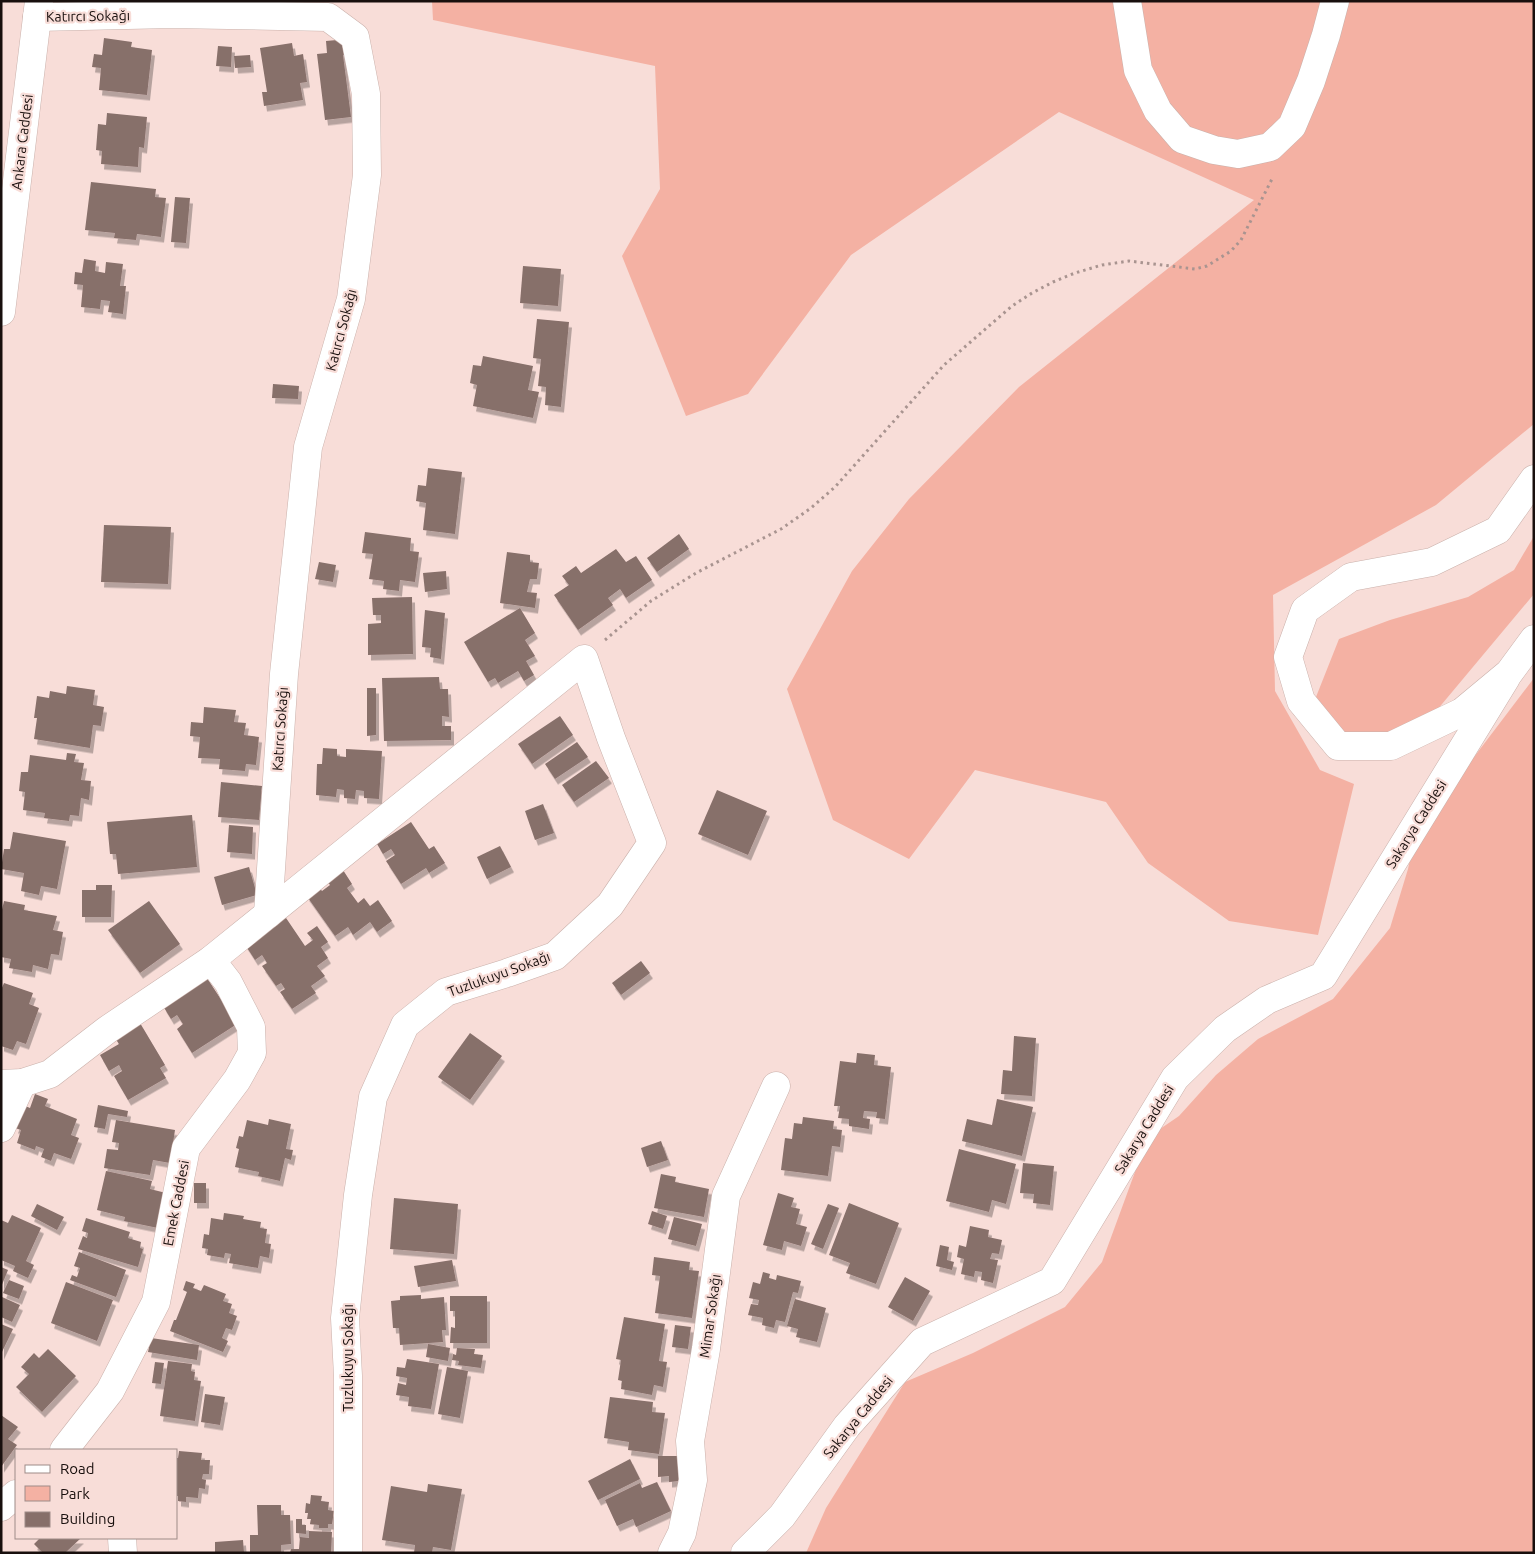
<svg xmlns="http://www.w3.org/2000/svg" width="1535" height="1554" font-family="Ubuntu,sans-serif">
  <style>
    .green { fill: #f4b1a3 }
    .building { fill: #876f6a; filter: url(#shadow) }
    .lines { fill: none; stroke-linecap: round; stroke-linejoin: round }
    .minor-casing { stroke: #cab1ab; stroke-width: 29 }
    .tertiary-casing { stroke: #cab1ab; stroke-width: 29 }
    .path { stroke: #a99490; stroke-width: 3; stroke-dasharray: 2.5 4; stroke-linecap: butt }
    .minor { stroke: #fff; stroke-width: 28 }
    .tertiary { stroke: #fff; stroke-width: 28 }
    .labels { text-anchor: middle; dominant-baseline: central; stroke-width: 4.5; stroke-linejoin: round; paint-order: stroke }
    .street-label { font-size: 14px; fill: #180f0d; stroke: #f8ddd8 }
  </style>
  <defs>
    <filter id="shadow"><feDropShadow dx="3" dy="5.5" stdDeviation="0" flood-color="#0004"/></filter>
  </defs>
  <rect width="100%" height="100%" fill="#f8ddd8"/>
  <g class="green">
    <path d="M 432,1 L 1534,1 L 1534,424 L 1436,505 L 1273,595 L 1275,691 L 1320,770 L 1354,784 L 1318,935 L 1229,921 L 1148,863 L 1106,802 L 975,770 L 909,859 L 833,820 L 787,689 L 852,571 L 909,499 L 1019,387 L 1254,200 L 1059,112 L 851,255 L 748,394 L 686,416 L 622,256 L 660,189 L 655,66 L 433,20 Z"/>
    <path d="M 1534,536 L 1534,594 L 1432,716 L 1391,743 L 1353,743 L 1316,697 L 1339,639 L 1390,620 L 1468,597 L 1514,570 Z"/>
    <path d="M 1534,678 L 1534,1553 L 806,1553 L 826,1508 L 905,1382 L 973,1353 L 1065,1307 L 1102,1262 L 1135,1172 L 1144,1140 L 1179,1116 L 1216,1075 L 1258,1039 L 1333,999 L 1390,928 L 1408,869 L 1419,817 L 1468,765 Z"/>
  </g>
  <g class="building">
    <path d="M 104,38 L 132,42 L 131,47 L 152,50 L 147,95 L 99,90 L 101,68 L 92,67 L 94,54 L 102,55 Z"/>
    <path d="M 348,39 L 349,54 L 343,55 L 351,117 L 325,120 L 317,54 L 327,53 L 326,41 Z"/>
    <path d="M 292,43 L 294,56 L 303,54 L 307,82 L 300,83 L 303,100 L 264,106 L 262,92 L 267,92 L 260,48 Z"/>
    <path d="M 218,46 L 232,47 L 231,67 L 216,66 Z"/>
    <path d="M 250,55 L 251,67 L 235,68 L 234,56 Z"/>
    <path d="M 107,113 L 147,117 L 144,148 L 139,147 L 138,167 L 101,164 L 102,151 L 96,150 L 98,124 L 106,125 Z"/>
    <path d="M 91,182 L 156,189 L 155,197 L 166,198 L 161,237 L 137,234 L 136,240 L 114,238 L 115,233 L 85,230 Z"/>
    <path d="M 175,197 L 190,198 L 186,243 L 171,242 Z"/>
    <path d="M 84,259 L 96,261 L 95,271 L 105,273 L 106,262 L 123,264 L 120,286 L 126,286 L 123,314 L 108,312 L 110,301 L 101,300 L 100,309 L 81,307 L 83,285 L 74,284 L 75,272 L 82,273 Z"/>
    <path d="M 523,266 L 561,269 L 558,306 L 520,303 Z"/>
    <path d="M 537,319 L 569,322 L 561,407 L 545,405 L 546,387 L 538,386 L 541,359 L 533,358 Z"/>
    <path d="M 483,356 L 533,366 L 528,390 L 539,392 L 533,418 L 473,406 L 477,385 L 470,383 L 473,365 L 481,366 Z"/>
    <path d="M 273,384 L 299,386 L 298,399 L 272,398 Z"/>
    <path d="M 428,468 L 462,472 L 455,534 L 423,530 L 426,503 L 416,501 L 418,485 L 426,486 Z"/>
    <path d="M 104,525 L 171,527 L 168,584 L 101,582 Z"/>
    <path d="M 365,532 L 411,538 L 410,551 L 419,552 L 415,582 L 400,580 L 399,591 L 383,589 L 384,581 L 369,579 L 373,554 L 362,553 Z"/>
    <path d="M 679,534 L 689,549 L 657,572 L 647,558 Z"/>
    <path d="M 616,549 L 626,562 L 636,556 L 652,580 L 626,598 L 620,589 L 608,598 L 613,605 L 578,630 L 554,595 L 569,585 L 562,576 L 576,566 L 581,573 Z"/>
    <path d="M 507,552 L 530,555 L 530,562 L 539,563 L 537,579 L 530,579 L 527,592 L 537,593 L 535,608 L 500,603 Z"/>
    <path d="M 319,562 L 336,565 L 333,582 L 315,579 Z"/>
    <path d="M 446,571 L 447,589 L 425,592 L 423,573 Z"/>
    <path d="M 412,597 L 413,654 L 368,655 L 368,624 L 381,623 L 381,615 L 373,615 L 372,598 Z"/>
    <path d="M 520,608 L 535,633 L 525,640 L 535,656 L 526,661 L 534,675 L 524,681 L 518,671 L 498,683 L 495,678 L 488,682 L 464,642 Z"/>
    <path d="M 425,610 L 445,613 L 441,659 L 430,657 L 431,648 L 422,647 Z"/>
    <path d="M 439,677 L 440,689 L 448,689 L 449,717 L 442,716 L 442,726 L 451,726 L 451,740 L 384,741 L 382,678 Z"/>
    <path d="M 67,686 L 95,690 L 93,705 L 104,707 L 101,726 L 93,725 L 90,748 L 34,739 L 37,718 L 34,718 L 37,696 L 49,698 L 50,691 L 66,694 Z"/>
    <path d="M 367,688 L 376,688 L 376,735 L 367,736 Z"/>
    <path d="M 204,707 L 236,710 L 234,722 L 246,723 L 244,735 L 259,737 L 256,765 L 246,764 L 245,771 L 219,769 L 220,759 L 198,758 L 200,737 L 190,736 L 191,722 L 203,723 Z"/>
    <path d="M 560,716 L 573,735 L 532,764 L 518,744 Z"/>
    <path d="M 577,742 L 588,757 L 555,779 L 545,764 Z"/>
    <path d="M 323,748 L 337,749 L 337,756 L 346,757 L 346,749 L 382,751 L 379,799 L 364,798 L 364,791 L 356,790 L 355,799 L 344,798 L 344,790 L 337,789 L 336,797 L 316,795 L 317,764 L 322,764 Z"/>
    <path d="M 67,753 L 76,754 L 74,762 L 84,763 L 81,780 L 91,781 L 89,800 L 81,798 L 79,816 L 70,815 L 69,821 L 44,818 L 45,813 L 23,810 L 25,792 L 19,791 L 21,772 L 28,772 L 30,755 L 66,760 Z"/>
    <path d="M 596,761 L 609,778 L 574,802 L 562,785 Z"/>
    <path d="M 221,782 L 262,786 L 259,820 L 218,817 Z"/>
    <path d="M 717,790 L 767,811 L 748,855 L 698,834 Z"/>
    <path d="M 543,804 L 554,833 L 535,840 L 525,811 Z"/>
    <path d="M 192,815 L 197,867 L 118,874 L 116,854 L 110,854 L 107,822 Z"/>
    <path d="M 411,822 L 429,849 L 434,846 L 445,863 L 429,873 L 426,868 L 401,884 L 386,861 L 395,855 L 391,849 L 383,854 L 377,844 Z"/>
    <path d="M 229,825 L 253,827 L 252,854 L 227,852 Z"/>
    <path d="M 13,832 L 66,841 L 57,889 L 41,886 L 39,895 L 21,891 L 24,873 L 1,869 L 4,849 L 10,849 Z"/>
    <path d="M 500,846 L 511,867 L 487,879 L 477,857 Z"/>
    <path d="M 249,867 L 257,895 L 222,905 L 214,877 Z"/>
    <path d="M 343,870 L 352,884 L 347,888 L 358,903 L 364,898 L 370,906 L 378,900 L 392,921 L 377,932 L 370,922 L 353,935 L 348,927 L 335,936 L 306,895 L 318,886 L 322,891 L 330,885 L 327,881 Z"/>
    <path d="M 96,885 L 112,885 L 111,917 L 82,917 L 82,890 L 96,890 Z"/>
    <path d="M 4,901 L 25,905 L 24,910 L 57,916 L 53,930 L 63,932 L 59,955 L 51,954 L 48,969 L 33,965 L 32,972 L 9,968 L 11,959 L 1,957 L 1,914 Z"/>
    <path d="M 149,901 L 180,944 L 140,973 L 108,930 Z"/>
    <path d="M 284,915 L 305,946 L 313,940 L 307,933 L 317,926 L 328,942 L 321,947 L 328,958 L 317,966 L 325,976 L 311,986 L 316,993 L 292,1009 L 280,992 L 285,989 L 281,983 L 276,986 L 262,966 L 267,963 L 262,955 L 255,960 L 244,943 Z"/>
    <path d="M 641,961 L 650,973 L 621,995 L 612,983 Z"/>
    <path d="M 207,978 L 237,1024 L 192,1053 L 177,1029 L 183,1024 L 177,1015 L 171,1019 L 163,1006 Z"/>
    <path d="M 4,983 L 33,993 L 29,1004 L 39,1008 L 26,1044 L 17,1041 L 13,1050 L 1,1046 L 1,990 Z"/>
    <path d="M 140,1023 L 165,1065 L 160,1068 L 166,1078 L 128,1100 L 114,1076 L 122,1071 L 119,1065 L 109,1071 L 100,1055 L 119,1044 L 115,1038 Z"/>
    <path d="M 470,1033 L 502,1056 L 470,1100 L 438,1077 Z"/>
    <path d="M 1014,1036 L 1036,1038 L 1032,1096 L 1001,1094 L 1003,1070 L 1012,1071 Z"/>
    <path d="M 857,1053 L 875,1055 L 874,1065 L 891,1067 L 885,1119 L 876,1118 L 877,1112 L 864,1111 L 863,1118 L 870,1119 L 869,1129 L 849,1126 L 849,1119 L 838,1118 L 840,1106 L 834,1106 L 840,1061 L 856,1063 Z"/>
    <path d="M 35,1094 L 48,1099 L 45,1106 L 77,1119 L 71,1135 L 79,1138 L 71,1159 L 54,1153 L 51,1161 L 41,1157 L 44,1149 L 36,1146 L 35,1150 L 17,1143 L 21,1130 L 15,1128 L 23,1105 L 30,1108 Z"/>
    <path d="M 997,1099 L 1033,1107 L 1022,1156 L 962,1141 L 967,1119 L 992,1125 Z"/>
    <path d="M 98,1105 L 128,1111 L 127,1117 L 108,1114 L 105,1129 L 94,1127 Z"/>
    <path d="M 803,1117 L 834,1121 L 833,1129 L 842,1130 L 840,1147 L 832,1146 L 828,1176 L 781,1170 L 785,1138 L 792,1139 L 794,1123 L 802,1124 Z"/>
    <path d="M 269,1119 L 291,1124 L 286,1149 L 293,1150 L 291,1160 L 285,1158 L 280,1181 L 258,1176 L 259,1172 L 235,1167 L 239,1149 L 236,1148 L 239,1136 L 243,1137 L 247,1120 L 268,1125 Z"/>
    <path d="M 116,1120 L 175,1130 L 170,1163 L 153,1160 L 150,1175 L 104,1168 L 107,1149 L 118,1150 L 119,1143 L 112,1142 Z"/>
    <path d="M 661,1141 L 668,1160 L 647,1167 L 641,1148 Z"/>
    <path d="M 959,1149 L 1016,1164 L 1006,1204 L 992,1200 L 989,1212 L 946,1201 Z"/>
    <path d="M 1023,1163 L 1054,1166 L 1050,1205 L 1033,1203 L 1034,1194 L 1020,1193 Z"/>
    <path d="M 106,1171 L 152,1181 L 150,1189 L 166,1193 L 158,1228 L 124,1221 L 125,1217 L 97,1210 Z"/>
    <path d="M 661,1174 L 676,1177 L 675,1182 L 709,1189 L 704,1217 L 654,1208 Z"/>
    <rect x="194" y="1183" width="12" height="20"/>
    <path d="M 778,1193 L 794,1198 L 791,1207 L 800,1209 L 796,1224 L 807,1227 L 801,1246 L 784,1241 L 782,1250 L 763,1245 Z"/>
    <path d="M 394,1198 L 458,1204 L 454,1254 L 390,1249 Z"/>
    <path d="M 849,1203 L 899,1223 L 876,1284 L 846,1273 L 850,1263 L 829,1255 Z"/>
    <path d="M 37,1204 L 64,1217 L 57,1230 L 31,1216 Z"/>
    <path d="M 828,1204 L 839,1208 L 823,1249 L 811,1244 Z"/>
    <path d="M 652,1211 L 667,1216 L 663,1229 L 648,1224 Z"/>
    <path d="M 224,1213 L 244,1216 L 243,1219 L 261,1222 L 260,1228 L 267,1229 L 265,1243 L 271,1244 L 269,1258 L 260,1256 L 258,1268 L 229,1263 L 231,1254 L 225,1253 L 224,1258 L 207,1255 L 208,1249 L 202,1248 L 204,1234 L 209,1235 L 211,1218 L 223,1220 Z"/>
    <path d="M 12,1215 L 41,1228 L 26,1261 L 34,1265 L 28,1278 L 13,1271 L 15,1266 L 1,1260 L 1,1220 L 8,1223 Z"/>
    <path d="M 674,1217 L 702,1224 L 696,1246 L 668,1239 Z"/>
    <path d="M 86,1218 L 130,1232 L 128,1238 L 141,1242 L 140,1248 L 143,1249 L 138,1267 L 78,1249 L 83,1236 L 87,1238 L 88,1233 L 82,1231 Z"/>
    <path d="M 970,1226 L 989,1230 L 988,1237 L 1002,1240 L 999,1254 L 992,1253 L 990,1259 L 998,1260 L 993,1283 L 981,1280 L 982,1272 L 975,1271 L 974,1277 L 961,1274 L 964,1259 L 957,1257 L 959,1245 L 966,1247 Z"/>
    <path d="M 940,1245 L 949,1247 L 947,1260 L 954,1262 L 952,1270 L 936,1266 Z"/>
    <path d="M 79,1252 L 126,1270 L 116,1297 L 70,1280 L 72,1275 L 77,1277 L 80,1268 L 74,1266 Z"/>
    <path d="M 654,1257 L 690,1262 L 689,1270 L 699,1271 L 692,1318 L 655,1313 L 660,1276 L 652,1275 Z"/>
    <path d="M 452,1260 L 456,1281 L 418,1287 L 414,1266 Z"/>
    <path d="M 1,1267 L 8,1270 L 1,1287 Z"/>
    <path d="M 763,1272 L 770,1274 L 769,1278 L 776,1280 L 777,1275 L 801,1281 L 798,1293 L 793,1292 L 785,1322 L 776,1320 L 774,1328 L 762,1325 L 763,1318 L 748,1315 L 751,1304 L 758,1305 L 759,1300 L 749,1298 L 753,1282 L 760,1284 Z"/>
    <path d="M 905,1277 L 930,1291 L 913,1321 L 888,1307 Z"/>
    <path d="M 9,1280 L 24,1286 L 19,1299 L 3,1293 Z"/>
    <path d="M 186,1281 L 195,1284 L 193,1288 L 201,1291 L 204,1285 L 226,1294 L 223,1301 L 232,1304 L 229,1313 L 237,1316 L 232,1330 L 226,1328 L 222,1338 L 228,1341 L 223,1352 L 170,1331 L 174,1320 L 176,1320 L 187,1292 L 183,1290 Z"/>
    <path d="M 66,1282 L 113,1300 L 97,1341 L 51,1323 Z"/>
    <path d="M 421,1295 L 421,1299 L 444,1297 L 446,1330 L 442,1330 L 443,1342 L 400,1345 L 399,1328 L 393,1328 L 391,1301 L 400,1300 L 400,1296 Z"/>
    <path d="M 450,1296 L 487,1296 L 487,1343 L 450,1343 L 451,1327 L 455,1328 L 455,1311 L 450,1311 Z"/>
    <path d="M 2,1297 L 20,1305 L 12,1322 L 1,1317 Z"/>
    <path d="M 795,1299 L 826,1308 L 817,1342 L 796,1337 L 798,1329 L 787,1326 Z"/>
    <path d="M 624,1317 L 665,1324 L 659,1361 L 667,1362 L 663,1387 L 654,1385 L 652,1395 L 621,1389 L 622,1381 L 618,1380 L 621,1360 L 616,1359 Z"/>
    <path d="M 1,1324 L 13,1329 L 1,1354 Z"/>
    <path d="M 675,1325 L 691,1327 L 688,1349 L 672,1347 Z"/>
    <path d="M 151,1338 L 199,1345 L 197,1360 L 148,1352 Z"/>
    <path d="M 428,1344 L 450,1348 L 448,1361 L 426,1357 Z"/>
    <path d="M 457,1348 L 475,1349 L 474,1354 L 483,1355 L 481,1368 L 458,1365 L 459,1361 L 452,1360 L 453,1354 L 456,1355 Z"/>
    <path d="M 48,1349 L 76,1376 L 42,1412 L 16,1387 L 29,1374 L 21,1367 L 34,1353 L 39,1358 Z"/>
    <path d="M 407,1359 L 439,1364 L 431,1409 L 408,1406 L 409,1397 L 396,1395 L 398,1383 L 406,1385 L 407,1378 L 396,1376 L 397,1367 L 405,1368 Z"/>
    <path d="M 168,1361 L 192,1364 L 191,1371 L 195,1372 L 194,1380 L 201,1381 L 195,1421 L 160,1416 Z"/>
    <path d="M 155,1362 L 164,1363 L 161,1384 L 152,1383 Z"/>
    <path d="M 447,1367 L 468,1371 L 460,1418 L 438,1414 Z"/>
    <path d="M 205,1394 L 225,1397 L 220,1425 L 201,1422 Z"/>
    <path d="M 610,1397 L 653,1402 L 652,1412 L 665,1413 L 659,1454 L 628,1450 L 629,1442 L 604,1438 Z"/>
    <path d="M 1,1415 L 18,1427 L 8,1439 L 17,1445 L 1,1467 Z"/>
    <path d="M 179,1451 L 202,1453 L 201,1460 L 210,1460 L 209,1474 L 203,1474 L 202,1479 L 206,1480 L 205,1489 L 199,1488 L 198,1498 L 186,1497 L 186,1502 L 178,1501 L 178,1496 L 176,1496 L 176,1458 L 178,1458 Z"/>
    <path d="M 658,1456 L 678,1456 L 679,1481 L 669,1482 L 669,1476 L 658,1477 Z"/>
    <path d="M 630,1459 L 640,1479 L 598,1500 L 588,1481 Z"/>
    <path d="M 657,1482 L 671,1511 L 636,1527 L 633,1519 L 617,1526 L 605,1500 L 640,1483 L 642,1488 Z"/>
    <path d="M 428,1484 L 462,1489 L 451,1550 L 433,1547 L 432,1553 L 414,1553 L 415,1545 L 382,1540 L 391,1486 L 427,1492 Z"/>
    <path d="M 311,1495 L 322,1496 L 321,1501 L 329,1502 L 328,1510 L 334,1511 L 332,1524 L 328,1524 L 328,1528 L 319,1528 L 319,1525 L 310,1524 L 311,1519 L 307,1519 L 308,1513 L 305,1513 L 306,1503 L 310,1504 Z"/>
    <path d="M 257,1505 L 281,1505 L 281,1515 L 290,1515 L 291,1544 L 281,1545 L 281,1553 L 250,1553 L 250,1535 L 258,1535 Z"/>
    <path d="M 296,1519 L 302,1519 L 302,1525 L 306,1525 L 306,1534 L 296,1533 Z"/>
    <path d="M 309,1531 L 332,1532 L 331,1553 L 290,1553 L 291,1549 L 299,1549 L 300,1537 L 309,1538 Z"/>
    <path d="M 38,1538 L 81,1538 L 65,1553 L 43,1553 L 34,1544 L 39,1539 Z"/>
    <path d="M 243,1540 L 244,1553 L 215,1553 L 215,1542 Z"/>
  </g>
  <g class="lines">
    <defs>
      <g id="minor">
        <path d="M 37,17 L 172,14 L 328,17 L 355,37 L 366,94 L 367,175 L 351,299 L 308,447 L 284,674 L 268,914"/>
        <path d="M 1,1084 L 22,1083 L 50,1074 L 107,1030 L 211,960 L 584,659 L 611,738 L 652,843 L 610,905 L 555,956 L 507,973 L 446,992 L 405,1025 L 373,1097 L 358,1195 L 345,1318 L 348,1376 L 348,1553"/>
        <path d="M 1,1128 L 22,1083"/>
        <path d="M 64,1450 L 110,1391 L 156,1302 L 186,1148 L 237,1080 L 252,1053 L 251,1027 L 228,982 L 211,960"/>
        <path d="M 1,1507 L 16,1494"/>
        <path d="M 122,1538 L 123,1553"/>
        <path d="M 672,1553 L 682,1533 L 693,1480 L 690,1441 L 706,1349 L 726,1196 L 776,1086"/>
        <path d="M 745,1553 L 782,1516 L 847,1426 L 922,1342 L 1052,1281 L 1175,1078 L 1225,1029 L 1267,1000 L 1323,976 L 1506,678"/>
      </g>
      <g id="tertiary">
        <path d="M 1127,1 L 1138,70 L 1158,111 L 1182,139 L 1214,150 L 1238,154 L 1270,147 L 1292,126 L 1311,81 L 1326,35 L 1335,1"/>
        <path d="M 1,312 L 39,1"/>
        <path d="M 1534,479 L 1498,530 L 1432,562 L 1351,577 L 1305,610 L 1288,657 L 1301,701 L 1338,746 L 1391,746 L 1462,712 L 1509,673 L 1534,639"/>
      </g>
    </defs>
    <use href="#minor" class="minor-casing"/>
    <use href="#tertiary" class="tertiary-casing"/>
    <path class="path" d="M 605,640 L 651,601 L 696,573 L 781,529 L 811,508 L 835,487 L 944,365 L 1012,306 L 1032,293 L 1053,282 L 1075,273 L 1102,265 L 1129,261 L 1195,269 L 1207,266 L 1231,251 L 1241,240 L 1272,179"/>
    <use href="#minor" class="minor"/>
    <use href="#tertiary" class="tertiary"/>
  </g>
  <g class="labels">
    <g class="street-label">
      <text transform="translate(88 16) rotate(-1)">Katırcı Sokağı</text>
      <text transform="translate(22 142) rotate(-83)">Ankara Caddesi</text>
      <text transform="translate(341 330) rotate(-75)">Katırcı Sokağı</text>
      <text transform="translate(280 729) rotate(-86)">Katırcı Sokağı</text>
      <text transform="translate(1416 824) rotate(-58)">Sakarya Caddesi</text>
      <text transform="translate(499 974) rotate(-20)">Tuzlukuyu Sokağı</text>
      <text transform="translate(1144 1129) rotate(-59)">Sakarya Caddesi</text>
      <text transform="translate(176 1203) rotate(-79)">Emek Caddesi</text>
      <text transform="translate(710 1316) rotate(-82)">Mimar Sokağı</text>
      <text transform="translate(348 1358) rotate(-90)">Tuzlukuyu Sokağı</text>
      <text transform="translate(858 1417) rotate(-51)">Sakarya Caddesi</text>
    </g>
  </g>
  <rect width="1535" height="1554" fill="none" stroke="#180f0d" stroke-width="5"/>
  <rect x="15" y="1449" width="162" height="90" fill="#f8ddd8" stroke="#9e8b87"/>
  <rect x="25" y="1465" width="25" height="8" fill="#ffffff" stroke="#9e8b87"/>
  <text x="60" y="1474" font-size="15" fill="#180f0d">Road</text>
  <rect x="25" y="1486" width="25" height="15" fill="#f4b1a3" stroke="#9e8b87"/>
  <text x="60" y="1499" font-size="15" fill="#180f0d">Park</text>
  <rect x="25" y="1512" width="25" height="15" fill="#876f6a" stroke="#9e8b87"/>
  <text x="60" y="1524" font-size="15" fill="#180f0d">Building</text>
</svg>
